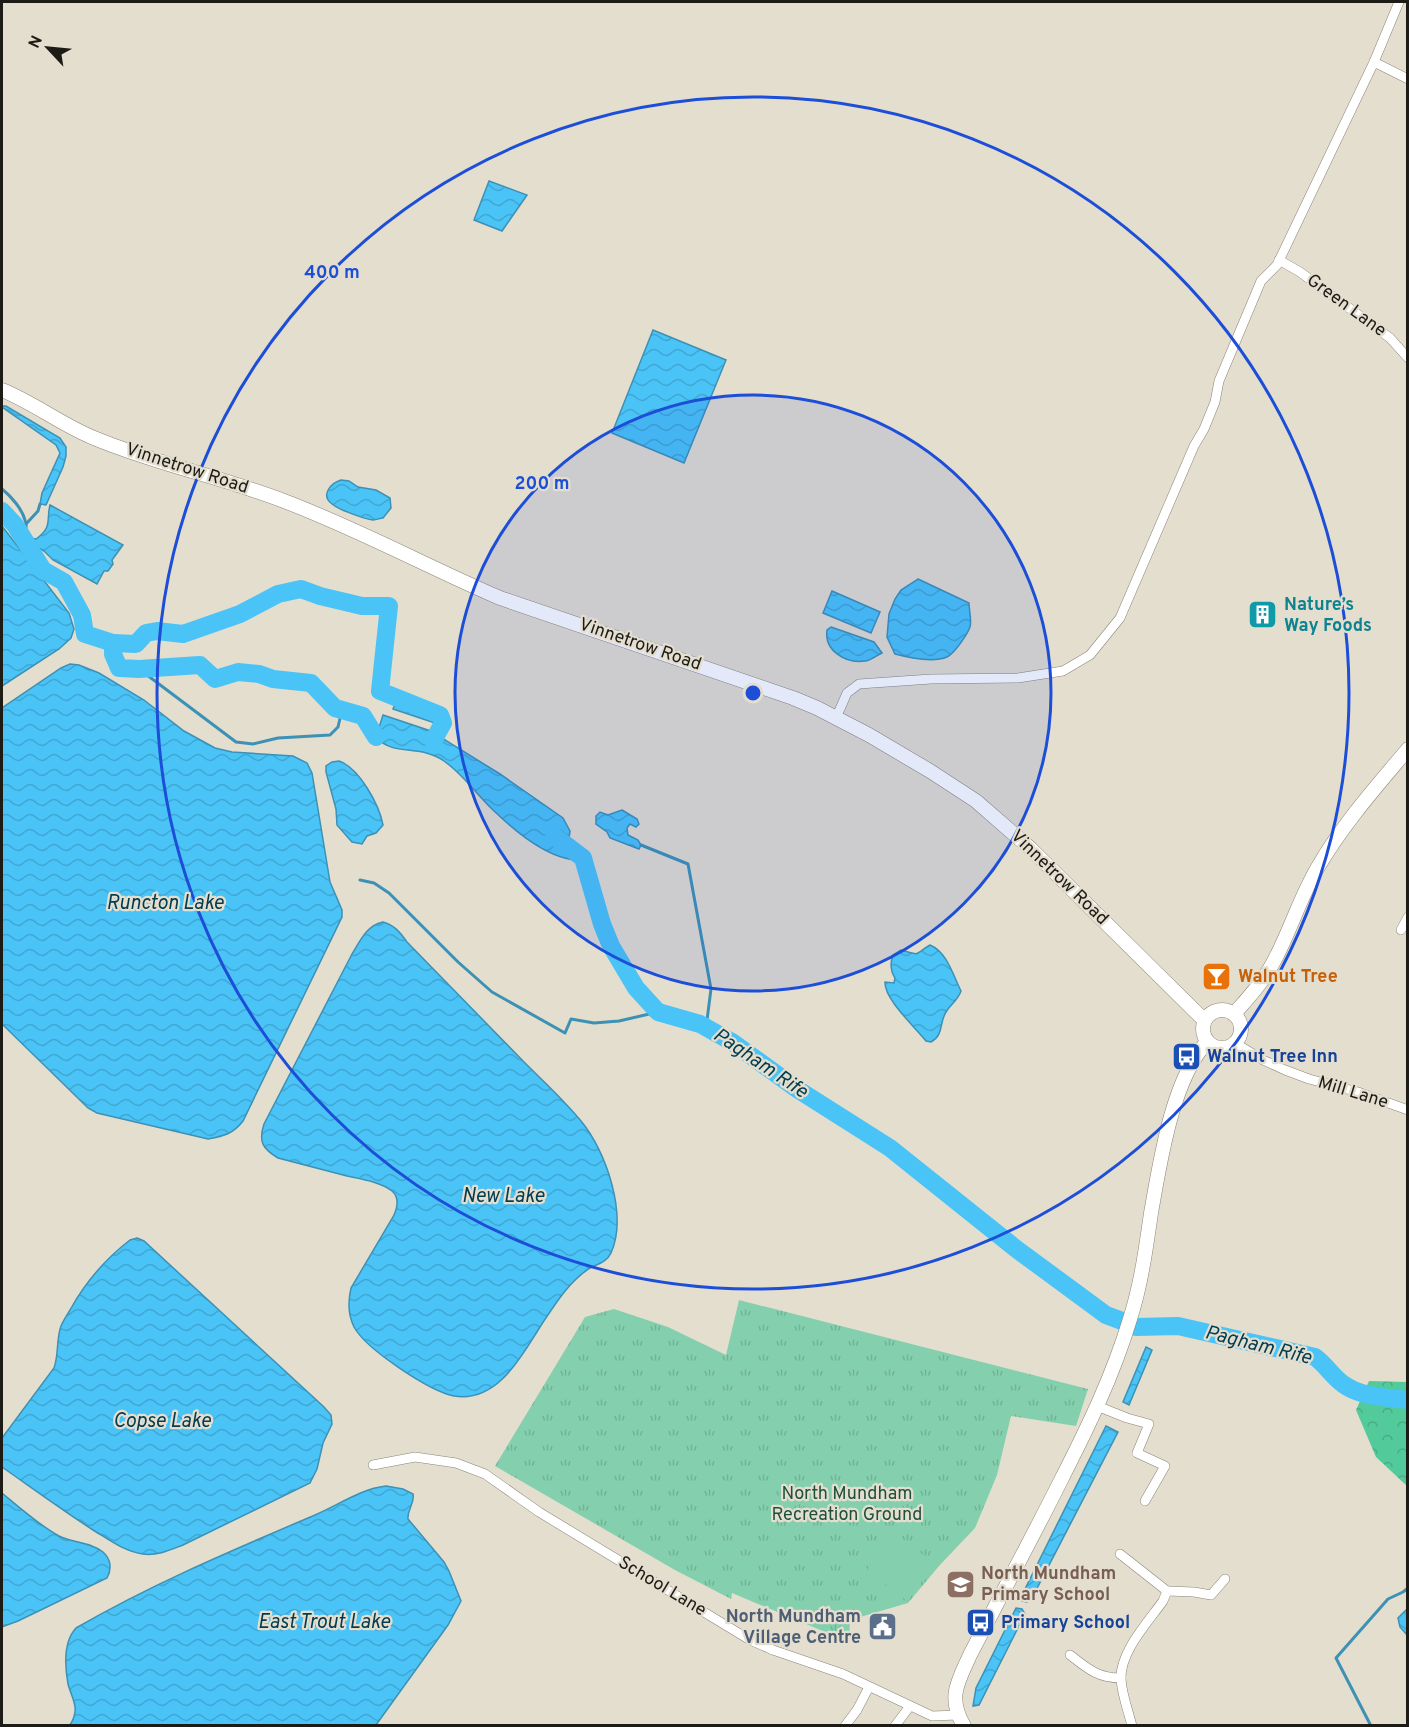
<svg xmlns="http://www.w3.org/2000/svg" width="1409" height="1727" font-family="Overpass,sans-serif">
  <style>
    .forest { fill: url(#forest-crowns) }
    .park { fill: url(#park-tufts) }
    .pitch { fill: #84d0ae }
    .water { fill: url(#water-waves); stroke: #3c91b4; stroke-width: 1.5 }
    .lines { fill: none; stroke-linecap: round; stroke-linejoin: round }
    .stream { stroke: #3c91b4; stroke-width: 3 }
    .river { stroke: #4ac3f7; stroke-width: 18 }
    .street-casing { stroke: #8b8577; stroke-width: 10 }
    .secondary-casing { stroke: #8b8577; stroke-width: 15 }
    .street { stroke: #fff; stroke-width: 9 }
    .secondary { stroke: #fff; stroke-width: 14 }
    .ring { fill: none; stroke: #1d4ed8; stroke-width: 3 }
    .labels { text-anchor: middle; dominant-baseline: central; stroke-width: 4.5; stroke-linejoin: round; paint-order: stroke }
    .street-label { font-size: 18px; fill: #1d1b16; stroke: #e4decf }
    .culture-label { font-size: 18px; font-weight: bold; fill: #0d838f; stroke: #e4decf; text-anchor: start }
    .food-label { font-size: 18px; font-weight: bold; fill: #c56008; stroke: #e4decf; text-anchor: start }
    .transit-label { font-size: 18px; font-weight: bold; fill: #164399; stroke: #e4decf; text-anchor: start }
    .park-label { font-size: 18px; fill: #1f503c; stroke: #e4decf }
    .education-label { font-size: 18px; font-weight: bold; fill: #785e54; stroke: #e4decf; text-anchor: start }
    .service-label { font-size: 18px; font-weight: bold; fill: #4e5e75; stroke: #e4decf; text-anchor: end }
    .water-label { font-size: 20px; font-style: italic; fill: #033b4f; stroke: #e4decf }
    .centre { fill: #1d4ed8; stroke: #e4decf; stroke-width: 3 }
    .ring-label { font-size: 18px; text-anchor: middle; font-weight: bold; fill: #1d4ed8; stroke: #e4decf; stroke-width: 4.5; stroke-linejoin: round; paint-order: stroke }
  </style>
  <defs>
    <pattern id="forest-crowns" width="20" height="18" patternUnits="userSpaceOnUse" patternTransform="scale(1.5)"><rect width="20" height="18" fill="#52ca9a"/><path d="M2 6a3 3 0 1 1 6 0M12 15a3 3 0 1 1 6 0" fill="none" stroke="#47ad84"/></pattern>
    <pattern id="park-tufts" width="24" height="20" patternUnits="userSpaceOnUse" patternTransform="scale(1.5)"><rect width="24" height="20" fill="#84d0ae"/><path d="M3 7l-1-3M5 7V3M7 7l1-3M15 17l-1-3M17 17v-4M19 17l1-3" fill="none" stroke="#72b295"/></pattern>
    <pattern id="water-waves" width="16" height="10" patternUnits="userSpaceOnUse" patternTransform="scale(1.5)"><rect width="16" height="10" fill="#4ac3f7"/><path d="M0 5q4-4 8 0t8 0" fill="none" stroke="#40a7d3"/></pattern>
  </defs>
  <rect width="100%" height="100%" fill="#e4decf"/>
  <path class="forest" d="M 1369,1381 L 1407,1382 L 1407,1486 L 1376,1457 L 1356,1410 Z"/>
  <path class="park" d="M 739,1300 L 1088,1389 L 1076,1426 L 1011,1416 L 997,1475 L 975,1528 L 939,1566 L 908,1603 L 850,1620 L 849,1642 L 732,1593 L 731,1599 L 675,1570 L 495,1466 L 585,1317 L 614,1309 L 668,1327 L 726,1355 Z"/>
  <path class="pitch" d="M 895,1533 L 935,1564 L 907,1601 L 867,1570 Z"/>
  <g class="water">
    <path d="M 489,181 L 527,195 L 502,231 L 474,220 Z"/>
    <path d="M 653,330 L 726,360 L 684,463 L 612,433 Z"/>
    <path d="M 2,406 L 6,406 L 60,438 L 66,447 L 66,456 L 63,467 L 46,505 L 40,504 L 42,493 L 60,453 L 56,445 L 2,407 Z"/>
    <path d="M 341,480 L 349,481 L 358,487 L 376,490 L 390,498 L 391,508 L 383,518 C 380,518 377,520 373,520 C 365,519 339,510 332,504 C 320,495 331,483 341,480 Z"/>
    <path d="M 50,505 L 123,545 L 112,560 L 113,564 L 108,571 L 104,571 L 97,584 L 53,560 L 44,551 L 34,545 L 30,550 L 24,540 L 29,538 L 36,539 C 53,527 46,520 50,505 Z"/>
    <path d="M 2,526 L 69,613 L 74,629 L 71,638 L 59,649 L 2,686 Z"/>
    <path d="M 918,579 L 969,603 C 969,610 972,621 970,627 C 967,635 954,654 947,657 C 932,663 910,658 895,654 L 887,637 L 889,614 L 895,599 L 901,590 Z"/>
    <path d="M 832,591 L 880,612 L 871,633 L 823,613 Z"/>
    <path d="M 831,627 L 874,642 L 882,653 C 877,655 870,661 865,661 C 845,664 824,650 827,630 Z"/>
    <path d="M 70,664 L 79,665 L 99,673 L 144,700 L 184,731 L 215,748 L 232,752 L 293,756 L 307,763 L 312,773 L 330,882 L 342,910 L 342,917 L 243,1121 C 233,1134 224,1136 208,1139 L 97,1113 L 88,1108 L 2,1024 L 2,708 L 61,668 Z"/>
    <path d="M 397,699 L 440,715 L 443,723 L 437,735 L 500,774 L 563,818 L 570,831 C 568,842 569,848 578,855 L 575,860 C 545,857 514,830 493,810 C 476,794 463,774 444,761 C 421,744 393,757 376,737 L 383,715 L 431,731 L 435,723 L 393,709 Z"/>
    <path d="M 339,761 C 359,768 379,804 383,825 L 376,833 L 367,836 L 362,844 L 352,842 L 337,825 L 336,809 L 326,772 L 326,766 L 332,762 Z"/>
    <path d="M 622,810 L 637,819 L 639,824 L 636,827 L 630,824 L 627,828 L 628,835 L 638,840 L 641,845 L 639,849 L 610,838 L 607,832 L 596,824 L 596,816 L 600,812 L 608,815 Z"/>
    <path d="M 383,922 C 394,925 400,932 407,942 C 446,982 485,1022 524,1062 C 543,1081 564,1100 581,1121 C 606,1151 628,1215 611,1253 C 607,1262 598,1264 590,1268 C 568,1282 554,1306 540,1327 C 521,1357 497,1403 454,1396 C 429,1391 366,1349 354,1327 C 348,1315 348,1301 351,1288 L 393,1217 C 397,1209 400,1198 392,1191 C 381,1182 361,1179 347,1176 C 324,1170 301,1164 278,1158 C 263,1149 258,1142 264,1124 L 352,954 C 360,941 367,925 383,922 Z"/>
    <path d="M 930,945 C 947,952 953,975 961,991 C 958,1000 951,1004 946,1012 C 939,1023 944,1035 931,1042 L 926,1041 C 915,1027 884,999 885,982 L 894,983 L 895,978 C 890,970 890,963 893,955 L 901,950 C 922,956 913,955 930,945 Z"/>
    <path d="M 137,1238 L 144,1241 L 324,1407 L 331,1415 L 332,1424 L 323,1443 L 317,1469 L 310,1483 L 183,1545 C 170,1550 157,1556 143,1554 C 125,1552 108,1539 93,1530 C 62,1510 32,1488 2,1467 L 2,1438 L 54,1368 C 59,1354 56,1340 61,1326 C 63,1321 67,1315 70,1310 C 86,1281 104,1260 130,1240 Z"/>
    <path d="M 1146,1347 L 1152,1350 L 1129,1405 L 1123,1402 Z"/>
    <path d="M 1356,1387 L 1378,1390 L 1407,1397 L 1407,1404 L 1353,1397 Z"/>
    <path d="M 1106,1426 L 1118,1432 L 1032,1598 L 1027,1602 L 1022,1601 L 1021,1597 Z"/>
    <path d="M 386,1486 L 403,1489 L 413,1494 C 415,1504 407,1509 408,1519 L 444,1562 L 449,1571 L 461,1601 L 448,1625 L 376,1725 L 70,1725 C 73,1720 76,1714 75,1707 C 74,1699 70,1692 68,1684 C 65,1667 63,1642 76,1628 C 152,1584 233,1550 315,1515 C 339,1505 360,1489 386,1486 Z"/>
    <path d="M 2,1493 C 20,1508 39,1525 59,1536 C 73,1543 91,1542 103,1552 C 111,1559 112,1569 107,1578 L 18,1621 L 2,1627 Z"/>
    <path d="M 1016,1608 L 1022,1609 L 1025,1614 L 979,1705 L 973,1706 L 976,1688 Z"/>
    <path d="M 1407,1609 L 1407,1635 L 1400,1627 L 1398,1618 Z"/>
  </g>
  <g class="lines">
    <g class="stream">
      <path d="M 2,489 C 11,496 22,509 25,520 C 28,527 25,533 24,540"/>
      <path d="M 26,524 L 38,511 L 40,504"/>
      <path d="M 139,669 L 236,742 L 253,744 L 278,738 L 330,735 L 338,727 L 342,710"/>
      <path d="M 641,845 L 688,864 L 711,989 L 706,1028"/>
      <path d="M 360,880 L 374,883 L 389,893 L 458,962 L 492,992 L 565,1033 L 571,1019 L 594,1023 L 619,1021 L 658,1012"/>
      <path d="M 1371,1726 L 1336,1658 L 1388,1599 L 1403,1592 L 1408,1588"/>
    </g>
    <g class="river">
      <path d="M 2,511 L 15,525 L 43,570 L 64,582 L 82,615 L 85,634 L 113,643 L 113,654 L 119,668 L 139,669 L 200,665 L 215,679 L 238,672 L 259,674 L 273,679 L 311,683 L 335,708 L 363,716 L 376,737"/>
      <path d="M 113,643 L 136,644 L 146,633 L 157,631 L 183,634 L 240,614 L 278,594 L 301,589 L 320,596 L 362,606 L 389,606 L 380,691 L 440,715 L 443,723 L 433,741"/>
      <path d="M 554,836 L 583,858 L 602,924 L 611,946 L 636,988 L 658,1012 L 700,1024 L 732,1042 L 797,1089 L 890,1148 L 1015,1248 L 1106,1315 L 1122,1321"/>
      <path d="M 1133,1326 L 1136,1327 L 1178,1326 L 1315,1357 C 1326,1365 1332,1376 1343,1384 C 1360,1397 1386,1397 1408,1400"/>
    </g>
    <defs>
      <g id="street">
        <path d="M 1374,62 L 1408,79"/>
        <path d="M 1279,260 L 1300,272 L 1390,338 L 1408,358"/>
        <path d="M 836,718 L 847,693 L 859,684 L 931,679 L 1018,678 L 1063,671 L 1090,655 L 1120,618 L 1194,446 L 1204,429 L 1215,402 L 1219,381 L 1261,281 L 1277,265 L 1374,62 L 1399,2"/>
        <path d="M 1401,930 L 1408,917"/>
        <path d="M 1235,1043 L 1263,1060 L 1285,1070 L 1309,1079 L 1358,1092 L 1408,1110"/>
        <path d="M 1097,1406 L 1127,1418 L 1149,1424 L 1137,1453 L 1165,1466 L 1145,1501"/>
        <path d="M 373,1465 L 415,1457 L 456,1463 L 485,1474 L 539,1512 L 750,1640 L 773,1650 L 843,1674 L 932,1716 L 958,1715"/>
        <path d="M 1120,1554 L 1167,1591 L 1163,1601 C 1148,1622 1120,1652 1121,1679 C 1122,1695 1128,1710 1132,1726"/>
        <path d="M 1167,1591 L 1194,1592 L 1211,1595 L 1225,1579"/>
        <path d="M 1070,1655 C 1088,1669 1098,1678 1121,1678"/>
        <path d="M 845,1726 L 857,1710 L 869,1687"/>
        <path d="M 895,1726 L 910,1706"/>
      </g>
      <g id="secondary">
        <path d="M 2,390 C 34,403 62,425 94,438 C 156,464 222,477 284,501 C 358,529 428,567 500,598 L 793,698 L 817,708 L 869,735 L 930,771 L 976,801 L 1031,849 L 1204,1020"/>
        <circle cx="1222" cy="1029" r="19"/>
        <path d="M 1234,1014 C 1248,998 1263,982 1273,963 C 1290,932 1300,897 1318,867 C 1343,824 1376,787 1408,749"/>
        <path d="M 964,1726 C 947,1697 958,1682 970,1655 C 1000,1597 1031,1540 1060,1482 C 1087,1429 1113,1376 1130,1319 C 1141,1285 1146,1248 1151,1213 C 1160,1163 1172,1079 1207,1042"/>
      </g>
    </defs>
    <use href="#street" class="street-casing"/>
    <use href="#secondary" class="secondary-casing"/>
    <use href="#street" class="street"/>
    <use href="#secondary" class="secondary"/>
  </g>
  <circle cx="753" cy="693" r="298" fill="#1d4ed8" fill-opacity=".12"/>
  <g class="ring">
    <circle cx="753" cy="693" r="298"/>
    <circle cx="753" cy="693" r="596"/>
  </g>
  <defs>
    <symbol id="building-square" viewBox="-11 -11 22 22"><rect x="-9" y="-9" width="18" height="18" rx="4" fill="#0f9aa8" stroke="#e4decf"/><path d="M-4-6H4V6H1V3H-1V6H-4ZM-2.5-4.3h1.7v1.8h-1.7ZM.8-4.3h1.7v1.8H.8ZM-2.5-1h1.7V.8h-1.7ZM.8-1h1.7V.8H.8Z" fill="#fff"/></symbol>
    <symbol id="bar-square" viewBox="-11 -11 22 22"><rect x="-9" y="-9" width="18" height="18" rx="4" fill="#e8710a" stroke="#e4decf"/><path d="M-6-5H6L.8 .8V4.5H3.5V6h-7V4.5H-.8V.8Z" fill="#fff"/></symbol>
    <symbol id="bus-square" viewBox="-11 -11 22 22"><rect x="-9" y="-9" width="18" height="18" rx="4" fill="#1a4fb4" stroke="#e4decf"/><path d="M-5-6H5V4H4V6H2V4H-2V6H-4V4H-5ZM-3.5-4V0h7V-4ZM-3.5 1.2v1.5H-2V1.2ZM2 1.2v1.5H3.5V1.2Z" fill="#fff"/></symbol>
    <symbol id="school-square" viewBox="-11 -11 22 22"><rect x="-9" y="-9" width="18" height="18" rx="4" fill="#8d6e63" stroke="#e4decf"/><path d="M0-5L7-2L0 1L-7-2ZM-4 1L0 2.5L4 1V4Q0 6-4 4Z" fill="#fff"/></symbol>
    <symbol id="civic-square" viewBox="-11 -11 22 22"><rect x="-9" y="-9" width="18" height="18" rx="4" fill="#5c6f8a" stroke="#e4decf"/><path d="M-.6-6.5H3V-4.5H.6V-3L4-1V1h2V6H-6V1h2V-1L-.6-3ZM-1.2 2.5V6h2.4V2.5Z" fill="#fff"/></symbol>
  </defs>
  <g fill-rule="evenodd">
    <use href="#building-square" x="1246" y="598" width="33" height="33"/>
    <use href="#bar-square" x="1200" y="960" width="33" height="33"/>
    <use href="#bus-square" x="1170" y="1040" width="33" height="33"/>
    <use href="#school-square" x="944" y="1568" width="33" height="33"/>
    <use href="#bus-square" x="964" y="1606" width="33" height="33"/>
    <use href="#civic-square" x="866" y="1610" width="33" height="33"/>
  </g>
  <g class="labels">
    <g class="street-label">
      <text transform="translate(1346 306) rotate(36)">Green Lane</text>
      <text transform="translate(187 469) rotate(18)">Vinnetrow Road</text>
      <text transform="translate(640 645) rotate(19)">Vinnetrow Road</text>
      <text transform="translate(1059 878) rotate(44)">Vinnetrow Road</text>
      <text transform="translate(1353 1093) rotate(17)">Mill Lane</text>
      <text transform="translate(662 1587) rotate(31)">School Lane</text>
    </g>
    <g class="culture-label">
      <text x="1284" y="605">Nature’s<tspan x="1284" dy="21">Way Foods</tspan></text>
    </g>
    <g class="food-label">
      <text x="1238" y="977">Walnut Tree</text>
    </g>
    <g class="transit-label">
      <text x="1207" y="1057">Walnut Tree Inn</text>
      <text x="1001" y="1623">Primary School</text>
    </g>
    <g class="park-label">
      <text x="847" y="1494">North Mundham<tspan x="847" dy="21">Recreation Ground</tspan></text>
    </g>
    <g class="education-label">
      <text x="981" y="1574">North Mundham<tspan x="981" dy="21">Primary School</tspan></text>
    </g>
    <g class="service-label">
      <text x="861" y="1617">North Mundham<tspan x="861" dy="21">Village Centre</tspan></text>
    </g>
    <g class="water-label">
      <text x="165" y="904">Runcton Lake</text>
      <text transform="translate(760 1064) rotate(34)">Pagham Rife</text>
      <text x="503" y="1197">New Lake</text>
      <text transform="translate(1258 1346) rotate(14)">Pagham Rife</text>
      <text x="162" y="1422">Copse Lake</text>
      <text x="324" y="1623">East Trout Lake</text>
    </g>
  </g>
  <circle cx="753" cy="693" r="9" class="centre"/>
  <g class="ring-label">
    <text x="332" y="278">400 m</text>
    <text x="542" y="489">200 m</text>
  </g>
  <rect width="1409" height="1727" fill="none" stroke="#1d1b16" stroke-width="6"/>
  <g transform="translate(48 48) rotate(296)" stroke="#e4decf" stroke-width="4.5" paint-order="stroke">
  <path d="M0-4.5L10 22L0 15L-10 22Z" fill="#1d1b16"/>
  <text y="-9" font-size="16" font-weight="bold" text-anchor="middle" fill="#1d1b16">N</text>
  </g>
</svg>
